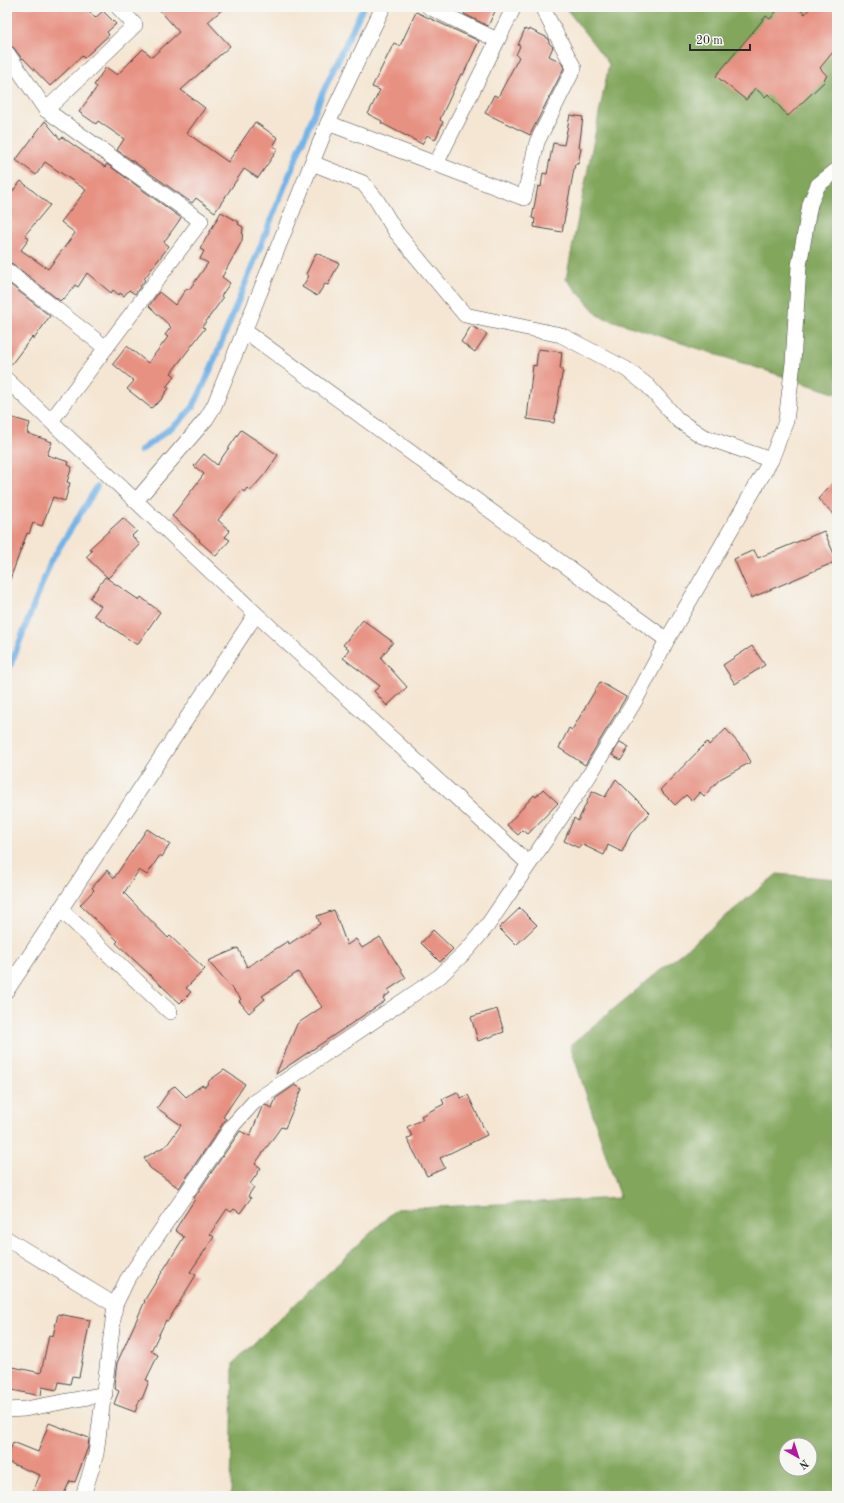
<svg xmlns="http://www.w3.org/2000/svg" width="844" height="1503" font-family="'Old Standard TT',serif">
  <style>
    .forest { fill: #81a65c; stroke: #566844; fill-rule: evenodd }
    .lines { fill: none; stroke-linecap: round; stroke-linejoin: round }
    .stream { stroke: #73b3e7; stroke-width: 6 }
    .building { fill: #e79182 }
    .minor-casing { stroke: #494744; stroke-width: 16 }
    .minor { stroke: #fff; stroke-width: 15 }
  </style>
  <rect width="100%" height="100%" fill="#f6f6f2"/>
  <filter id="ink" filterUnits="userSpaceOnUse"><feTurbulence type="fractalNoise" baseFrequency=".025" numOctaves="2"/><feDisplacementMap in="SourceGraphic" scale="8" xChannelSelector="R" yChannelSelector="G"/><feConvolveMatrix kernelMatrix="1 2 1 2 8 2 1 2 1" color-interpolation-filters="sRGB"/></filter>
  <filter id="wash" filterUnits="userSpaceOnUse"><feTurbulence type="fractalNoise" baseFrequency=".012" numOctaves="4" result="noise"/><feDisplacementMap in="SourceGraphic" scale="16" xChannelSelector="R" yChannelSelector="G"/><feGaussianBlur stdDeviation="0.9" result="paint"/><feColorMatrix in="noise" values="0 0 0 0 0 0 0 0 0 0 0 0 0 0 0 0 0 1.4 0 .05"/><feComposite in="paint" operator="in"/></filter>
  <g filter="url(#wash)">
    <rect width="100%" height="100%" fill="#f5e6d3"/>
    <g class="forest">
      <path d="M 565,7 L 837,7 L 837,394 L 599,316 L 566,279 L 609,64 Z"/>
      <path d="M 777,874 L 837,879 L 837,1496 L 231,1496 L 233,1363 L 396,1209 L 620,1198 L 570,1045 ZM 786,1445 L 810,1445 L 810,1469 L 786,1469 Z"/>
    </g>
    <g class="lines">
      <g class="stream">
        <path d="M 140,451 L 180,421 L 193,407 L 207,378 L 322,94 L 363,7"/>
        <path d="M 7,674 L 51,561 L 97,487"/>
      </g>
    </g>
    <g id="blocks">
      <g class="building">
        <path d="M 7,7 L 86,7 L 95,18 L 103,11 L 116,24 L 107,32 L 109,35 L 84,58 L 82,56 L 50,86 L 23,58 L 22,59 L 14,48 L 7,44 Z"/>
        <path d="M 157,7 L 225,7 L 208,22 L 230,46 L 181,90 L 205,108 L 187,133 L 228,162 L 255,122 L 278,138 L 273,146 L 278,149 L 258,178 L 244,169 L 215,212 L 196,198 L 192,203 L 117,150 L 124,139 L 98,121 L 96,124 L 79,112 L 97,87 L 94,85 L 106,67 L 117,75 L 143,49 L 152,57 L 179,32 Z"/>
        <path d="M 467,7 L 497,7 L 488,26 L 464,14 Z"/>
        <path d="M 780,7 L 797,7 L 805,14 L 811,7 L 837,7 L 837,47 L 820,68 L 827,76 L 824,79 L 825,81 L 788,116 L 768,94 L 765,97 L 755,88 L 746,100 L 716,76 L 766,16 L 770,19 Z"/>
        <path d="M 416,12 L 479,41 L 463,75 L 461,74 L 441,117 L 440,120 L 443,122 L 435,140 L 427,135 L 422,144 L 381,123 L 382,121 L 368,114 L 380,90 L 372,87 L 394,43 L 400,46 Z"/>
        <path d="M 525,29 L 528,31 L 529,29 L 548,38 L 549,43 L 553,47 L 549,56 L 561,62 L 564,68 L 530,135 L 485,113 L 494,95 L 498,97 L 519,57 L 516,55 L 520,46 L 518,45 Z"/>
        <path d="M 570,115 L 583,117 L 579,148 L 581,148 L 578,164 L 575,164 L 562,232 L 534,227 L 535,219 L 532,218 L 538,186 L 541,187 L 543,173 L 547,174 L 553,143 L 564,145 Z"/>
        <path d="M 45,121 L 60,139 L 62,137 L 105,167 L 107,164 L 181,218 L 164,242 L 169,246 L 144,279 L 145,280 L 135,294 L 129,290 L 124,296 L 120,293 L 119,295 L 113,290 L 111,293 L 87,273 L 78,287 L 75,285 L 64,299 L 63,298 L 60,301 L 13,264 L 7,262 L 7,198 L 21,181 L 50,205 L 25,235 L 29,239 L 21,250 L 48,269 L 75,233 L 61,222 L 86,190 L 45,162 L 36,175 L 16,160 Z"/>
        <path d="M 221,212 L 239,222 L 238,224 L 243,227 L 242,241 L 222,277 L 230,283 L 221,296 L 223,298 L 202,327 L 205,328 L 171,373 L 175,376 L 166,387 L 169,388 L 160,401 L 151,408 L 127,389 L 134,381 L 113,364 L 127,346 L 148,363 L 168,337 L 165,335 L 171,327 L 149,306 L 159,292 L 175,305 L 187,288 L 189,290 L 208,263 L 200,259 L 204,251 L 200,249 Z"/>
        <path d="M 316,253 L 339,263 L 328,285 L 325,284 L 317,296 L 302,287 L 309,276 L 306,274 Z"/>
        <path d="M 7,282 L 50,316 L 34,339 L 32,337 L 7,370 Z"/>
        <path d="M 471,326 L 487,334 L 475,352 L 461,342 Z"/>
        <path d="M 538,349 L 562,352 L 560,369 L 563,369 L 554,423 L 527,419 L 533,365 L 536,366 Z"/>
        <path d="M 7,416 L 30,423 L 27,433 L 52,442 L 47,455 L 69,462 L 68,465 L 72,467 L 67,482 L 70,483 L 65,501 L 53,497 L 42,526 L 33,523 L 29,534 L 27,533 L 9,582 L 7,582 Z"/>
        <path d="M 241,430 L 278,455 L 265,474 L 250,491 L 247,488 L 244,492 L 242,490 L 218,520 L 230,531 L 225,537 L 230,540 L 216,556 L 199,541 L 200,540 L 172,516 L 204,474 L 194,466 L 204,454 L 217,465 Z"/>
        <path d="M 837,478 L 837,517 L 818,499 Z"/>
        <path d="M 123,518 L 137,531 L 132,536 L 140,545 L 108,578 L 86,557 L 92,551 L 89,549 Z"/>
        <path d="M 824,531 L 837,561 L 751,598 L 734,559 L 754,550 L 758,558 Z"/>
        <path d="M 105,577 L 139,600 L 141,597 L 160,612 L 137,645 L 94,615 L 101,606 L 90,598 Z"/>
        <path d="M 363,620 L 393,642 L 381,658 L 407,687 L 387,706 L 374,691 L 380,686 L 343,658 L 349,649 L 343,645 Z"/>
        <path d="M 752,646 L 765,665 L 735,684 L 723,665 Z"/>
        <path d="M 600,682 L 626,697 L 585,765 L 559,748 L 569,728 L 572,730 Z"/>
        <path d="M 726,729 L 745,751 L 751,762 L 720,779 L 704,796 L 700,792 L 692,801 L 686,795 L 675,805 L 660,790 L 707,742 L 709,745 Z"/>
        <path d="M 620,742 L 629,747 L 621,760 L 612,755 Z"/>
        <path d="M 616,779 L 650,813 L 631,833 L 622,852 L 608,845 L 604,855 L 581,844 L 579,848 L 564,841 L 574,818 L 578,821 L 592,791 L 605,797 Z"/>
        <path d="M 543,789 L 558,803 L 528,834 L 523,830 L 518,835 L 507,825 L 534,795 L 536,797 Z"/>
        <path d="M 147,829 L 170,844 L 162,857 L 160,855 L 147,875 L 139,870 L 124,893 L 168,938 L 170,936 L 205,969 L 186,988 L 191,992 L 180,1003 L 116,943 L 118,941 L 80,905 L 94,890 L 92,888 L 107,870 L 114,878 Z"/>
        <path d="M 520,908 L 537,925 L 516,945 L 499,928 Z"/>
        <path d="M 334,910 L 347,945 L 356,939 L 362,948 L 380,937 L 406,978 L 388,990 L 390,993 L 383,998 L 385,1001 L 276,1074 L 297,1024 L 322,1007 L 298,972 L 262,996 L 265,999 L 249,1013 L 239,1001 L 241,999 L 208,961 L 238,948 L 247,967 L 288,941 L 289,944 L 320,924 L 317,916 Z"/>
        <path d="M 433,930 L 453,949 L 440,962 L 421,943 Z"/>
        <path d="M 497,1009 L 504,1032 L 478,1041 L 471,1017 Z"/>
        <path d="M 224,1070 L 245,1084 L 223,1117 L 226,1119 L 179,1188 L 150,1168 L 144,1158 L 167,1145 L 181,1125 L 157,1108 L 171,1088 L 175,1086 L 186,1097 L 202,1085 L 205,1087 L 210,1080 Z"/>
        <path d="M 295,1085 L 302,1089 L 285,1128 L 281,1127 L 255,1164 L 261,1168 L 250,1184 L 254,1187 L 248,1196 L 251,1198 L 240,1213 L 234,1209 L 231,1212 L 227,1209 L 210,1234 L 214,1237 L 190,1272 L 196,1275 L 168,1321 L 166,1320 L 151,1351 L 158,1355 L 146,1380 L 149,1381 L 142,1399 L 140,1399 L 135,1412 L 114,1404 L 119,1391 L 115,1389 L 116,1385 L 114,1384 L 117,1363 L 145,1301 L 144,1301 L 184,1237 L 175,1230 L 195,1199 L 194,1198 L 240,1131 L 250,1136 L 262,1107 L 265,1105 L 272,1108 L 276,1098 Z"/>
        <path d="M 457,1092 L 461,1098 L 468,1095 L 487,1135 L 440,1158 L 445,1168 L 427,1176 L 407,1139 L 412,1136 L 407,1127 L 423,1119 L 421,1116 L 444,1104 L 442,1099 Z"/>
        <path d="M 58,1314 L 90,1320 L 79,1377 L 72,1376 L 70,1384 L 59,1382 L 57,1390 L 42,1387 L 41,1396 L 7,1389 L 7,1372 L 11,1373 L 13,1367 L 41,1373 L 49,1335 L 53,1336 Z"/>
        <path d="M 49,1423 L 89,1438 L 88,1447 L 75,1482 L 70,1481 L 63,1496 L 31,1496 L 40,1475 L 7,1462 L 7,1459 L 13,1442 L 38,1452 Z"/>
      </g>
    </g>
  </g>
  <g filter="url(#ink)">
    <use href="#blocks" fill-opacity="0" stroke="#494744" stroke-width="1"/>
    <g class="lines">
      <defs>
        <g id="minor">
          <path d="M 429,7 L 497,40"/>
          <path d="M 7,53 L 46,110 L 201,221 L 51,421"/>
          <path d="M 46,110 L 135,25 L 118,7"/>
          <path d="M 328,123 L 436,164 L 514,7"/>
          <path d="M 312,163 L 363,183 L 376,199 L 396,232 L 465,315 L 561,335 L 626,369 L 648,386 L 678,420 L 702,436 L 771,460"/>
          <path d="M 436,164 L 524,198 L 537,142 L 574,68 L 542,7"/>
          <path d="M 7,271 L 106,348"/>
          <path d="M 245,331 L 667,640"/>
          <path d="M 7,380 L 256,614 L 529,864"/>
          <path d="M 136,501 L 206,419 L 214,406 L 328,123 L 383,7"/>
          <path d="M 60,909 L 170,1012"/>
          <path d="M 7,990 L 256,614"/>
          <path d="M 7,1239 L 115,1305"/>
          <path d="M 7,1410 L 25,1409 L 105,1394"/>
          <path d="M 83,1496 L 96,1454 L 115,1305 L 127,1280 L 233,1125 L 254,1102 L 440,976 L 468,949 L 487,926 L 587,779 L 636,699 L 667,640 L 771,460 L 786,421 L 793,363 L 799,266 L 810,204 L 818,185 L 837,170"/>
        </g>
      </defs>
      <use href="#minor" class="minor-casing"/>
      <use href="#minor" class="minor"/>
    </g>
  </g>
  <rect width="844" height="1503" fill="none" stroke="#f6f6f2" stroke-width="24"/>
  <g transform="translate(798 1457) rotate(141)"><circle r="19" fill="#f6f6f2" stroke="#a5a5a2"/>
  <path d="M0-3L7 15L0 10L-7 15Z" fill="#b5179e"/>
  <text y="-6" font-size="11" font-weight="bold" text-anchor="middle" fill="#2b2b2b">N</text>
  </g>
  <path d="M690 44v6h60v-6" fill="none" stroke="#2b2b2b" stroke-width="2"/>
  <text x="696" y="44" font-size="12" fill="#2b2b2b" stroke="#f6f6f2" stroke-width="3" paint-order="stroke">20 m</text>
</svg>
